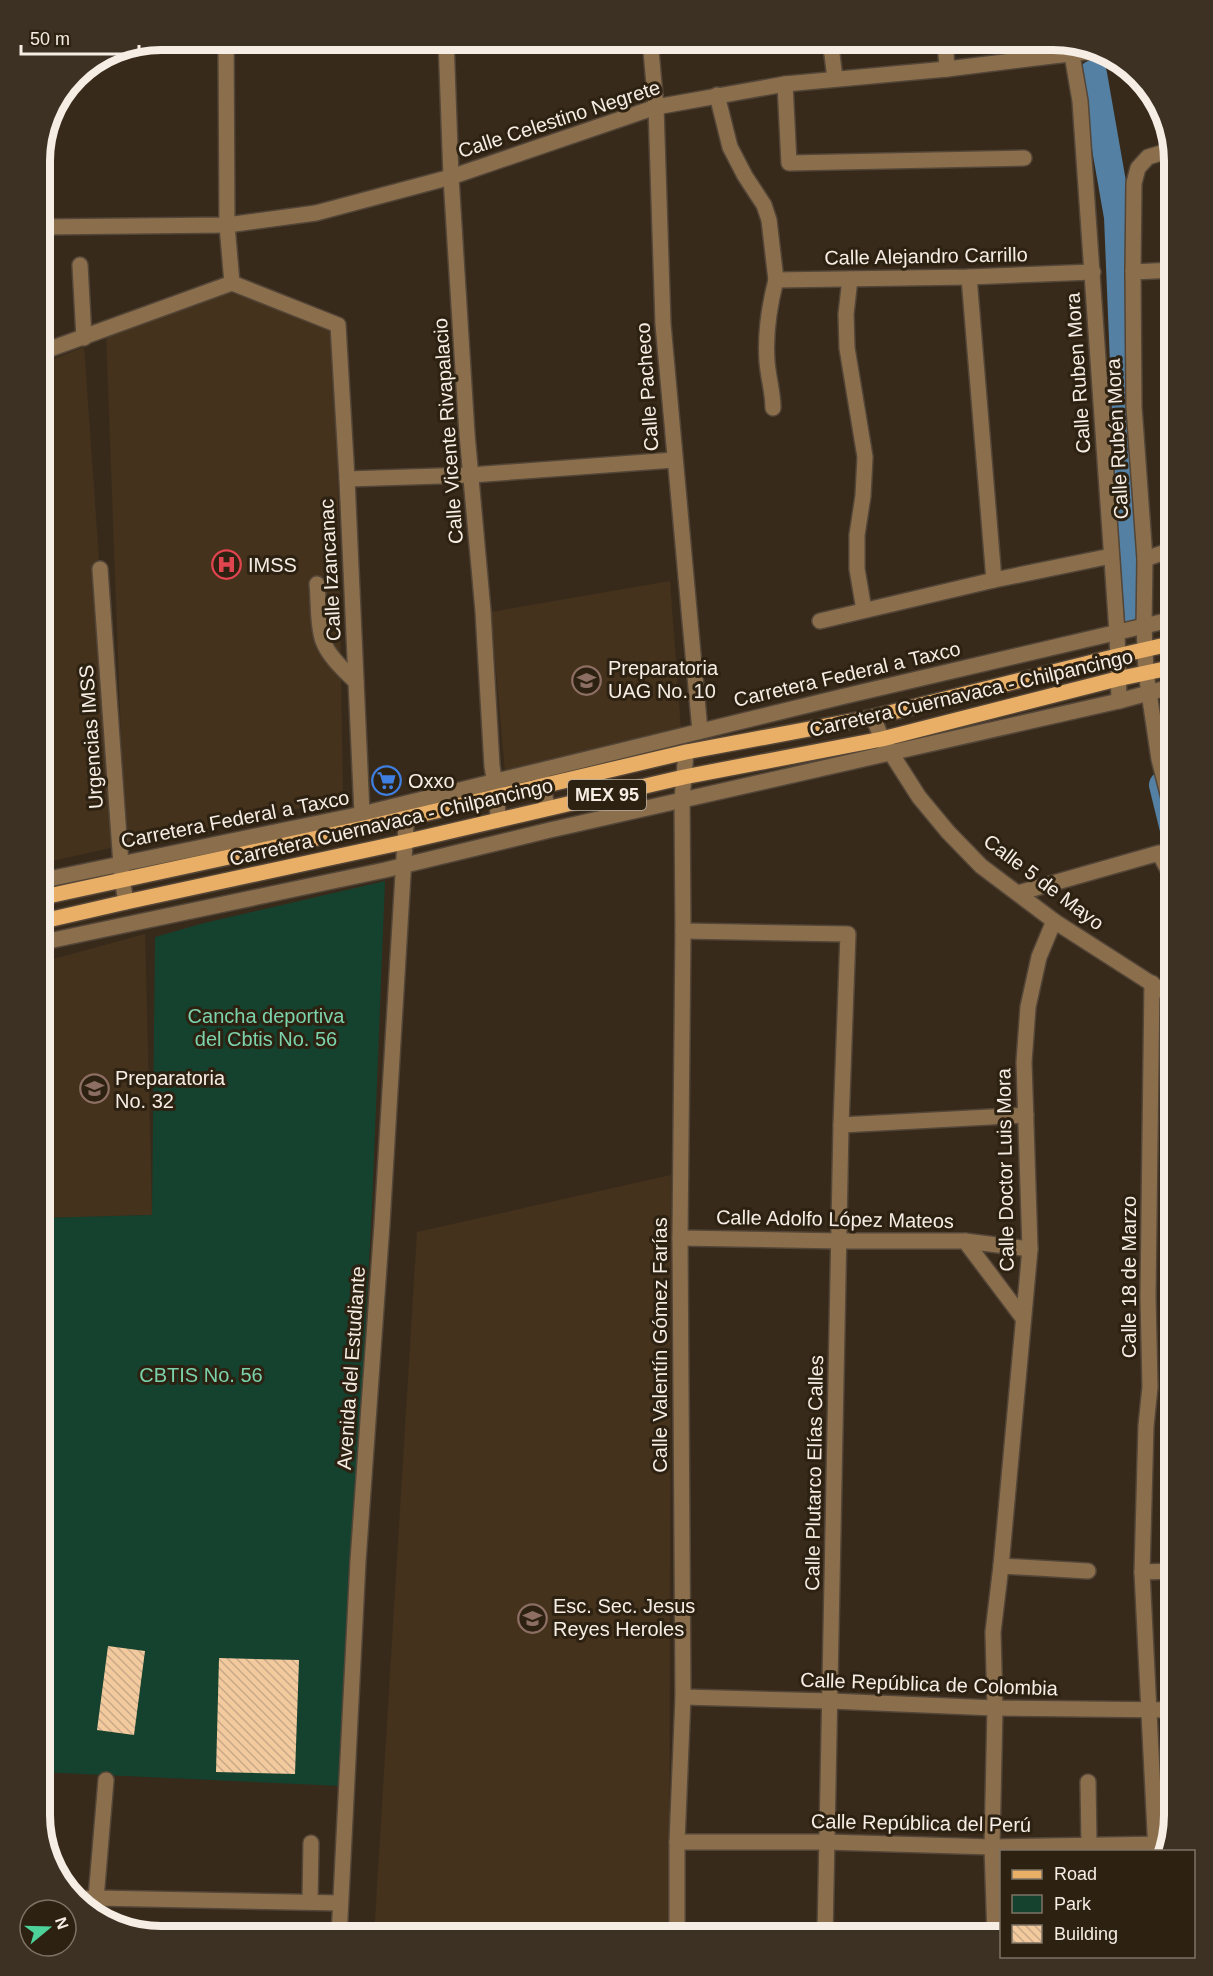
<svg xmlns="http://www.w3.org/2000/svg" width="1213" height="1976" font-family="Arial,sans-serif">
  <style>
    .built { fill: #44321d }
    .green { fill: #15412f }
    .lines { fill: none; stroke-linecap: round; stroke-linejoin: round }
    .river { stroke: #5380a3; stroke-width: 28 }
    .building { fill: url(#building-back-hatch) }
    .minor-casing { stroke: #534537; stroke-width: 18 }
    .major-casing { stroke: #534537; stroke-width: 18 }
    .minor { stroke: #8b6f4d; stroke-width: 15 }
    .major { stroke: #e9af66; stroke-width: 15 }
    .labels { text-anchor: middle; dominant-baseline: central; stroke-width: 6; stroke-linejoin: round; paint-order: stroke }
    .shield { fill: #2d2112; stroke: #bab0a5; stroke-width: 1.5 }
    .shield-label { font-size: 18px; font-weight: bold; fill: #f6ede4 }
    .street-label { font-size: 20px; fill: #f6ede4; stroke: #2d2112 }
    .poi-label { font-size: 20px; fill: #f6ede4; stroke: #2d2112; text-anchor: start }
    .park-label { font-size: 20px; fill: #7bd3ac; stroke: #2d2112 }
    .rim { fill: none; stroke: #f6ede4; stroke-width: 8 }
  </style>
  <defs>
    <pattern id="building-back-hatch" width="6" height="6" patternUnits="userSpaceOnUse" patternTransform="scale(1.5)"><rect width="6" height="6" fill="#f2ca9e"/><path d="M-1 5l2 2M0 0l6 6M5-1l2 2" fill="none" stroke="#c8a988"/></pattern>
  </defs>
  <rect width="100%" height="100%" fill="#382a1b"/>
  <g class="built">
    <path d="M 231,287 L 335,326 L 343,799 L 125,845 L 106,331 Z"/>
    <path d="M 84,347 L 119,846 L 39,864 L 39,365 Z"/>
    <path d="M 670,581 L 681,731 L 505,772 L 491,612 Z"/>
    <path d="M 145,934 L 152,1215 L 39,1218 L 39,963 Z"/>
    <path d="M 671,1175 L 669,1937 L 374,1937 L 417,1232 Z"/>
  </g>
  <path class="green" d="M 385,881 L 372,1208 L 340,1786 L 39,1772 L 39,1218 L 152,1215 L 155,937 L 204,923 Z"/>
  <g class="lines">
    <g class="river">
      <path d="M 1093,74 L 1118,217 L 1129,485 L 1139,623"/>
      <path d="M 1163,785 L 1174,830"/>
    </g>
  </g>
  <g class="building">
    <path d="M 108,1646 L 145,1651 L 134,1735 L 97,1730 Z"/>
    <path d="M 219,1658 L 299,1660 L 295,1774 L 216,1772 Z"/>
  </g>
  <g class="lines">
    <defs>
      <g id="minor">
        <path d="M 226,39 L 227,225 L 232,283"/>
        <path d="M 446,39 L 451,177 L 467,434 L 483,611 L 492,766 L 497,797 L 498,820"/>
        <path d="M 650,39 L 656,107 L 663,324 L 700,731"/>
        <path d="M 830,39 L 835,78"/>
        <path d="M 945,39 L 947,69"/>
        <path d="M 1070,43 L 1080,101 L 1117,632 L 1119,701"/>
        <path d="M 785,84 L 789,163 L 1024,158"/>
        <path d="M 717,95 L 730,147 L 745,176 L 764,205 L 769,220 L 776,280"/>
        <path d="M 1171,150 L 1148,157 L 1138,168 L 1134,183 L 1133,272 L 1134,407 L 1145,559 L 1144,626 L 1146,673 L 1159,759 L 1174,817"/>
        <path d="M 39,227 L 227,225 L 316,213 L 451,177 L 656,107 L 785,84 L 947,69 L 1094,51"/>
        <path d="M 80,265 L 84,338"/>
        <path d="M 1133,272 L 1174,270"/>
        <path d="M 969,277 L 994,580"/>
        <path d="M 850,279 L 846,314 L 847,348 L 865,457 L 863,496 L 857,535 L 857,569 L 864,610"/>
        <path d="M 39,353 L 232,283 L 338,325 L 347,479 L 362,814"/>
        <path d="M 773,408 C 773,392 768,377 767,361 C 765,333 769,307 776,280 L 969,277 L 1093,272"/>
        <path d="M 347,479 L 471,475 L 674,460"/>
        <path d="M 1145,559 L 1174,549"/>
        <path d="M 100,569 L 122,879 L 126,902"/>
        <path d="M 317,584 C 319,602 317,624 323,641 C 329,657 344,670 356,682"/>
        <path d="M 820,621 L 994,580 L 1111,556"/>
        <path d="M 873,717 L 882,739 L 919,797 L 948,832 L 981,866 L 1054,921 L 1174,998"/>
        <path d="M 541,773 L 547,808"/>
        <path d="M 39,881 L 362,814 L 845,696 L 1174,619"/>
        <path d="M 1018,893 L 1159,853 L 1174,881"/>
        <path d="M 683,931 L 848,934 L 841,1125 L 825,1937"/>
        <path d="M 39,943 L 385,870 L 550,830 L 1119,701 L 1174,686"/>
        <path d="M 1152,983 L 1148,1296 L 1150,1387 L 1146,1426 L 1142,1572 L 1156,1852"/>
        <path d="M 841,1125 L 1026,1115"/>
        <path d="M 680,1238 L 840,1241 L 965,1241 L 1023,1318"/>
        <path d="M 965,1241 L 1030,1249"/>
        <path d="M 1001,1566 L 1088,1571"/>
        <path d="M 1142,1572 L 1174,1571"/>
        <path d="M 683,1697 L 830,1701 L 995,1708 L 1174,1710"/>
        <path d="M 1088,1782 L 1089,1844"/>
        <path d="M 677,1842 L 827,1842 L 992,1847 L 1165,1844"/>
        <path d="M 96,1898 L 106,1780"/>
        <path d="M 78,1899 L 96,1898 L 340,1903"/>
        <path d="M 310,1902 L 311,1843"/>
        <path d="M 339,1937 L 358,1561 L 382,1224 L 407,808"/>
        <path d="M 677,1937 L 677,1842 L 683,1697 L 680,1238 L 683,931 L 682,800 L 686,752"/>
        <path d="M 995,1937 L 992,1847 L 995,1708 L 993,1632 L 1001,1566 L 1030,1249 L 1024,1062 L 1028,1007 L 1039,957 L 1054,921"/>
      </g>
      <g id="major">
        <path d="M 39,898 L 368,827 L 686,752 L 873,717 L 1117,656 L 1174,643"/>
        <path d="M 39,922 L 126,902 L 404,842 L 684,777 L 882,739 L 1117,679 L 1174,667"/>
      </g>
    </defs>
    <use href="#minor" class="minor-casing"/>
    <use href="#major" class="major-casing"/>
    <use href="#minor" class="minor"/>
    <use href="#major" class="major"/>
  </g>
  <defs>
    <symbol id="hospital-ring" viewBox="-11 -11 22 22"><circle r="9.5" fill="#2d2112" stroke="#e0444e" stroke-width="1.5"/><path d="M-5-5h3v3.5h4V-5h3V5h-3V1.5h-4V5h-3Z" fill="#e0444e"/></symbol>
    <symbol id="school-ring" viewBox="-11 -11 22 22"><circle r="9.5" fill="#2d2112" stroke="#8d6e63" stroke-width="1.5"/><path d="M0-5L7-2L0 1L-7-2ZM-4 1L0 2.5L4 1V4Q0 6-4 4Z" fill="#8d6e63"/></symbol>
    <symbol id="supermarket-ring" viewBox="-11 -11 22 22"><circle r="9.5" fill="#2d2112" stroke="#3f7fe0" stroke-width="1.5"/><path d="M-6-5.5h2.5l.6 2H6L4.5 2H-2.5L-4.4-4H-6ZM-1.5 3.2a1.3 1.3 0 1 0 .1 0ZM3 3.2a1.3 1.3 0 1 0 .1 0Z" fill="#3f7fe0"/></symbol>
  </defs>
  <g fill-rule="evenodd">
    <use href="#hospital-ring" x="210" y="548" width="33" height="33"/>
    <use href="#school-ring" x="570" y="664" width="33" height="33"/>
    <use href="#supermarket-ring" x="370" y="764" width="33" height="33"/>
    <use href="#school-ring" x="78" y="1072" width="33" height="33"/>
    <use href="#school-ring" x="516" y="1602" width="33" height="33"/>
  </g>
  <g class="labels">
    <rect class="shield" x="568" y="780" width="78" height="30" rx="4.5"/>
    <g class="shield-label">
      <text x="607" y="795">MEX 95</text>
    </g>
    <g class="street-label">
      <text transform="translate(559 119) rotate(-18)">Calle Celestino Negrete</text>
      <text transform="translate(926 256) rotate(-1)">Calle Alejandro Carrillo</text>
      <text transform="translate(1078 373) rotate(-94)">Calle Ruben Mora</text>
      <text transform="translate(647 387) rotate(-94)">Calle Pacheco</text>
      <text transform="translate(448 431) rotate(-94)">Calle Vicente Rivapalacio</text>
      <text transform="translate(1117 439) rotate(-93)">Calle Rubén Mora</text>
      <text transform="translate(330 570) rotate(-93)">Calle Izancanac</text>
      <text transform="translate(847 674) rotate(-13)">Carretera Federal a Taxco</text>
      <text transform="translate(971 693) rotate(-13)">Carretera Cuernavaca - Chilpancingo</text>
      <text transform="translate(91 737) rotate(-94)">Urgencias IMSS</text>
      <text transform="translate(235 819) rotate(-11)">Carretera Federal a Taxco</text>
      <text transform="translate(391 822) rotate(-13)">Carretera Cuernavaca - Chilpancingo</text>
      <text transform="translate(1044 882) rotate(37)">Calle 5 de Mayo</text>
      <text transform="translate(1005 1170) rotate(-91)">Calle Doctor Luis Mora</text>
      <text transform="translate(835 1219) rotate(1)">Calle Adolfo López Mateos</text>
      <text transform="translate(1129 1277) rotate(-90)">Calle 18 de Marzo</text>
      <text transform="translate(660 1345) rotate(-90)">Calle Valentín Gómez Farías</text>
      <text transform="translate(351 1368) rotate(-86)">Avenida del Estudiante</text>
      <text transform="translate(814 1473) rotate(-89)">Calle Plutarco Elías Calles</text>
      <text transform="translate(929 1684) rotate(2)">Calle República de Colombia</text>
      <text transform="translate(921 1823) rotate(1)">Calle República del Perú</text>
    </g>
    <g class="poi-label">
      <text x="248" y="565">IMSS</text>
      <text x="608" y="668">Preparatoria<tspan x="608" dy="23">UAG No. 10</tspan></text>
      <text x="408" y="781">Oxxo</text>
      <text x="115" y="1078">Preparatoria<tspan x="115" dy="23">No. 32</tspan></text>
      <text x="553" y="1606">Esc. Sec. Jesus<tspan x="553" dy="23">Reyes Heroles</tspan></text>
    </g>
    <g class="park-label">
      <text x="266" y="1016">Cancha deportiva<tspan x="266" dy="23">del Cbtis No. 56</tspan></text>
      <text x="201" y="1375">CBTIS No. 56</text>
    </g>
  </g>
  <path d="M0 0H1213V1976H0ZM161 50H1053A111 111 0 0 1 1164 161V1815A111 111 0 0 1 1053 1926H161A111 111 0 0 1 50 1815V161A111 111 0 0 1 161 50Z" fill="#3d3123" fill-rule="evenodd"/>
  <path class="rim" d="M161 50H1053A111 111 0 0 1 1164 161V1815A111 111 0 0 1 1053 1926H161A111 111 0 0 1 50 1815V161A111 111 0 0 1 161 50Z"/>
  <rect x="1000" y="1850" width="195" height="108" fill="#2d2112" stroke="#7d7366" stroke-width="1.5"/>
  <rect x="1012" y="1870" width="30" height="9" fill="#e9af66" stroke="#7d7366" stroke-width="1.5"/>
  <text x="1054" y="1880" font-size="18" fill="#f6ede4">Road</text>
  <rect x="1012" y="1895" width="30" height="18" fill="#15412f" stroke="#7d7366" stroke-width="1.5"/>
  <text x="1054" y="1910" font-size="18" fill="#f6ede4">Park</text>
  <rect x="1012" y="1925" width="30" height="18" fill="url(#building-back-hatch)" stroke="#7d7366" stroke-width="1.5"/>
  <text x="1054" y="1940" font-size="18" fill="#f6ede4">Building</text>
  <g transform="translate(48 1928) rotate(71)"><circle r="28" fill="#2d2112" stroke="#7d7366" stroke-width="1.5"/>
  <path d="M0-4.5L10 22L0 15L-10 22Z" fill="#4dd39a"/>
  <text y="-9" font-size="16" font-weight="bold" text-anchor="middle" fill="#f6ede4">N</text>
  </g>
  <path d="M21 45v9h118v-9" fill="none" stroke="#f6ede4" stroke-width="3"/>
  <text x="30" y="45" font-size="18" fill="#f6ede4" stroke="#2d2112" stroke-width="4.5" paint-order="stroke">50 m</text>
</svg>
